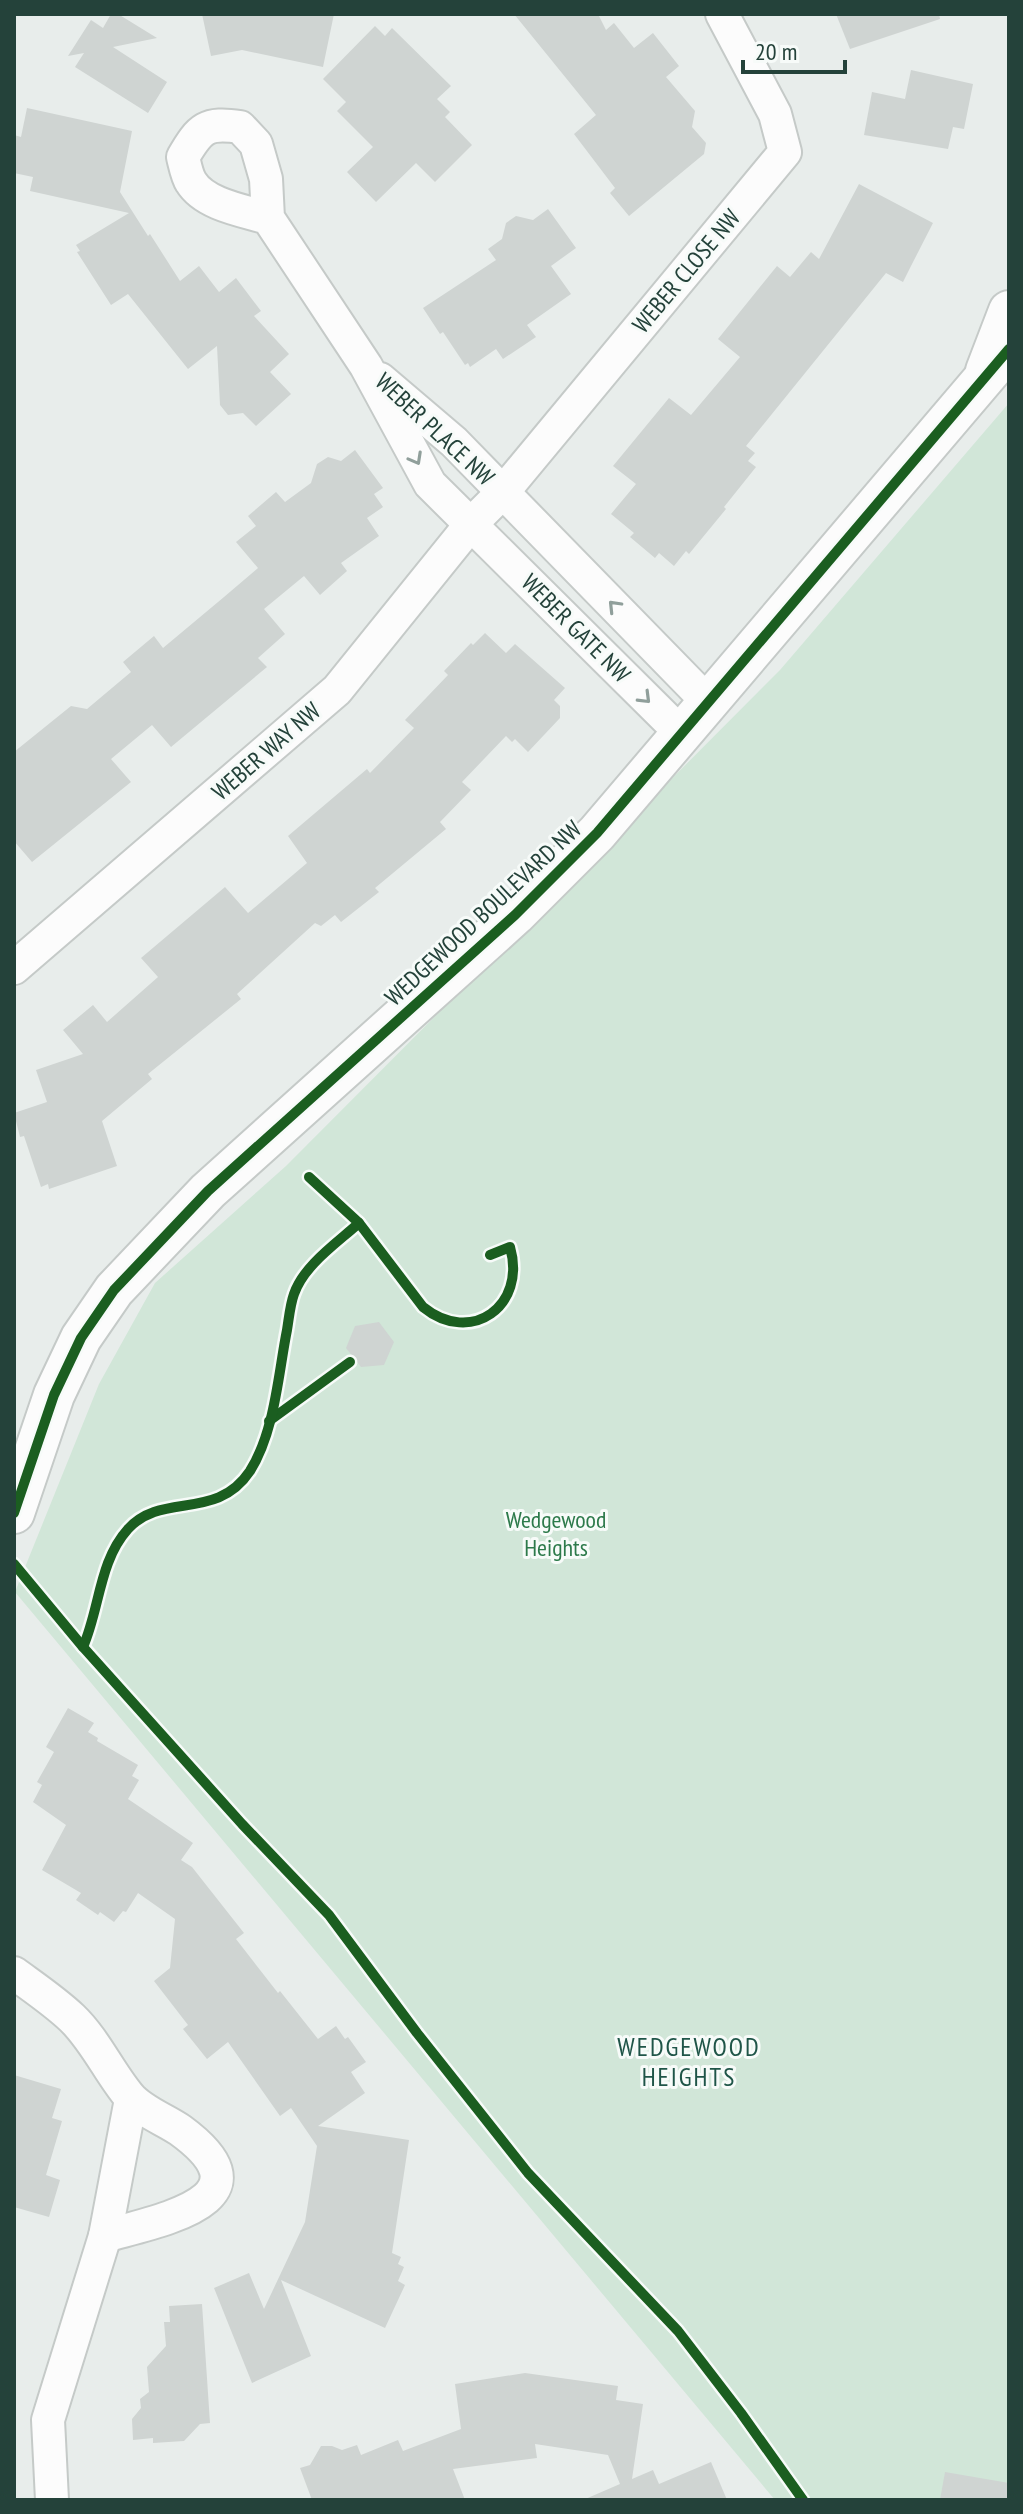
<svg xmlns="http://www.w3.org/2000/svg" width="1023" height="2514" font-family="'PT Sans Narrow',sans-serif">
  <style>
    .green { fill: #d1e6d8 }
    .building { fill: #cfd4d2 }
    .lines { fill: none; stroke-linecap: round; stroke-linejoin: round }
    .minor-casing { stroke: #c5cac8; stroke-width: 36 }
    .tertiary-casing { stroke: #c5cac8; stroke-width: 44 }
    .minor { stroke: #fcfcfc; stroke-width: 32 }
    .tertiary { stroke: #fcfcfc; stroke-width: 40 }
    .cycleway-casing { stroke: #f7fbf9; stroke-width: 15 }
    .cycleway { stroke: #1b5e20; stroke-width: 10 }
    .oneway { stroke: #909f9b }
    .labels { text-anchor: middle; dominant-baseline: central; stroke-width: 6; stroke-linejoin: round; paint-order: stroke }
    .street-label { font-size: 24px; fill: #24423a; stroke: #f7fbf9 }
    .park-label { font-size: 24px; fill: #2d7a4b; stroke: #f7fbf9 }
    .neighbourhood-label { font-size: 26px; letter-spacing: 2px; fill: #1f5548; stroke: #f7fbf9 }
  </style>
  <rect width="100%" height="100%" fill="#e8edeb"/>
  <path class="green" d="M 1009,403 L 1009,2500 L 775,2500 L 15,1592 L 99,1384 L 155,1283 L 286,1166 L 780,670 Z"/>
  <g class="building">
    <path d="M 111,14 L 118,14 L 157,38 L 113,47 L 167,82 L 148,113 L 75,67 L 84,53 L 68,56 L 91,20 L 103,28 Z"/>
    <path d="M 202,14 L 334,14 L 323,67 L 242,50 L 211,56 Z"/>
    <path d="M 514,14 L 598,14 L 606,30 L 614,23 L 634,48 L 653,33 L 679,66 L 666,77 L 695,111 L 692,127 L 706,143 L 704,154 L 629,216 L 610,193 L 615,188 L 574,134 L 596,115 Z"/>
    <path d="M 836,14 L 939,14 L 940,19 L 850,49 Z"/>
    <path d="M 375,26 L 385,36 L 392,28 L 451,86 L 437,99 L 450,112 L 445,117 L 472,145 L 435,182 L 416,163 L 376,202 L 347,172 L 373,147 L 337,111 L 346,102 L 323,79 Z"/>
    <path d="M 911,70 L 973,84 L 964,129 L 953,127 L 948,149 L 864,135 L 872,92 L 905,99 Z"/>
    <path d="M 27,108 L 132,131 L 120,192 L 148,236 L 150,234 L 180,281 L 199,266 L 219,292 L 236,278 L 261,311 L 254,316 L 289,354 L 270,372 L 291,394 L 256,426 L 243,413 L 228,415 L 220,405 L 217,346 L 188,369 L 128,294 L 111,305 L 77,252 L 80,251 L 76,245 L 129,213 L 30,191 L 33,177 L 14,173 L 14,135 L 21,137 Z"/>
    <path d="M 859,184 L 933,223 L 911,266 L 903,282 L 886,273 L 746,446 L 755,453 L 748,461 L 756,467 L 724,507 L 726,509 L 689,554 L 686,551 L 674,566 L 659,553 L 655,558 L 630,537 L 634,533 L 611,514 L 636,484 L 613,466 L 669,398 L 691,415 L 740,357 L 718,339 L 777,266 L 790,277 L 811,252 L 819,259 Z"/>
    <path d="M 548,209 L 576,248 L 551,266 L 571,294 L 527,325 L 536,337 L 503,359 L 496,349 L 470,367 L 468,363 L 465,365 L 443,332 L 440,334 L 423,308 L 496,260 L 488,249 L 502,239 L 506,223 L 516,216 L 533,220 Z"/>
    <path d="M 355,450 L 383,488 L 374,494 L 383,507 L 367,518 L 379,536 L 341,563 L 347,571 L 320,595 L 304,576 L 264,609 L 285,634 L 258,658 L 267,667 L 171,747 L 152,725 L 111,759 L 131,782 L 32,862 L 14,841 L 14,752 L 71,706 L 87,709 L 131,672 L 123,662 L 154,636 L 163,648 L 224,597 L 258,568 L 236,542 L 256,526 L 248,516 L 276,492 L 285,502 L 311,483 L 317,464 L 328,457 L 341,461 Z"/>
    <path d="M 485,633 L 506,653 L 515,644 L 565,688 L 554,700 L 560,706 L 560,718 L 528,752 L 515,739 L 512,742 L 506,736 L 462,782 L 471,790 L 440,822 L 446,829 L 375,888 L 379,892 L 341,922 L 335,915 L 321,926 L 315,923 L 237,994 L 241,999 L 148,1074 L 152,1079 L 102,1121 L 117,1166 L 49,1189 L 48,1184 L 41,1187 L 24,1136 L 20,1137 L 14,1113 L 47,1102 L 36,1070 L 83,1054 L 63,1030 L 93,1005 L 107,1022 L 158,977 L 141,958 L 225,887 L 248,913 L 307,863 L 288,836 L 367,769 L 370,773 L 414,728 L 405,720 L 448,675 L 444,671 L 471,643 L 473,645 Z"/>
    <path d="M 379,1322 L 394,1342 L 384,1365 L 361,1367 L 346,1348 L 355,1326 Z"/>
    <path d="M 68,1708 L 94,1723 L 88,1732 L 98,1738 L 97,1741 L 138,1765 L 132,1776 L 139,1780 L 128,1799 L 193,1843 L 181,1860 L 192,1867 L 244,1933 L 236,1939 L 278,1993 L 280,1991 L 318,2039 L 336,2026 L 345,2039 L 348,2037 L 366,2062 L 351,2072 L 365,2093 L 318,2126 L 409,2140 L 392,2253 L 401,2257 L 398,2264 L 404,2267 L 398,2281 L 405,2285 L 385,2328 L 281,2280 L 311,2356 L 252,2383 L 214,2288 L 249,2273 L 264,2309 L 305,2222 L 317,2146 L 291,2108 L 280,2116 L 228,2042 L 207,2059 L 183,2029 L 188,2025 L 154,1981 L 170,1968 L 175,1919 L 138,1893 L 126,1912 L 123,1911 L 114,1922 L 100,1912 L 98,1915 L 76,1900 L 81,1893 L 42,1870 L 66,1825 L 33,1802 L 42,1785 L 37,1782 L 54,1752 L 46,1747 Z"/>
    <path d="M 14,2075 L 61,2089 L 52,2118 L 62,2121 L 46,2175 L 60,2180 L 49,2217 L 14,2207 Z"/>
    <path d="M 202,2304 L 210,2423 L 200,2424 L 184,2441 L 153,2443 L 153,2438 L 133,2440 L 132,2419 L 141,2408 L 140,2399 L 149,2392 L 147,2367 L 166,2346 L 164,2322 L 170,2322 L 169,2306 Z"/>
    <path d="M 525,2373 L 618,2386 L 616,2400 L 643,2404 L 632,2479 L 653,2470 L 659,2484 L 711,2462 L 727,2500 L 583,2500 L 620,2484 L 608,2455 L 535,2444 L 537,2458 L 453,2469 L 465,2500 L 312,2500 L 300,2468 L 310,2465 L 321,2446 L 332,2446 L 342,2450 L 357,2445 L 361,2455 L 398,2440 L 403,2451 L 461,2429 L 455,2384 Z"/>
    <path d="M 945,2472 L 1009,2483 L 1009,2500 L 940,2500 Z"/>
  </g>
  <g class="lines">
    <defs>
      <g id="minor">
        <path d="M 268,218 C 245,211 205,205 191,182 C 187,176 185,165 183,157 C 200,128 206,122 240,127 L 256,144 L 266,179 L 268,218 L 366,366 L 430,484 L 681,733"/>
        <path d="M 380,379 L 454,442 L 708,702"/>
        <path d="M 14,968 L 337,690 L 471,524 L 503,492 L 785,152 L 775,114 L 722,14"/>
        <path d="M 14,1973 C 33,1987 54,2001 72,2018 C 95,2040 109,2072 129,2096 C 141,2111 164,2119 180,2130 C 276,2200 160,2220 105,2236"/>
        <path d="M 52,2500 L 48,2420 L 105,2236 L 131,2099"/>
      </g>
      <g id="tertiary">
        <path d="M 986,371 L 1009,311"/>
        <path d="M 14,1513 L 54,1395 L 81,1338 L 114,1290 L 208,1191 L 515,915 L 597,833 L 1009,349"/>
      </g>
    </defs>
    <use href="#minor" class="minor-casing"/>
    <use href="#tertiary" class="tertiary-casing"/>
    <use href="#minor" class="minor"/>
    <use href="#tertiary" class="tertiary"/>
    <defs>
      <g id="cycleway">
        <path d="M 359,1223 L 423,1307 C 471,1346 527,1306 510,1247 L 490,1255"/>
        <path d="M 269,1421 L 350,1362"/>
        <path d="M 14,1513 L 54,1395 L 81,1338 L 114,1290 L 208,1191 L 515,915 L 597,833 L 1009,349"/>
        <path d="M 14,1564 L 83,1647 L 242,1824 L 329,1915 L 417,2033 L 528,2173 L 678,2331 L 741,2413 L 803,2500"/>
        <path d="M 83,1647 C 100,1608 99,1561 128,1529 C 162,1491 216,1522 250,1471 C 275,1431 278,1375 287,1330 C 289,1318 290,1305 294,1294 C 304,1265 337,1243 359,1223 L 309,1177"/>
      </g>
    </defs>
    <use href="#cycleway" class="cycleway-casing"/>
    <use href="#cycleway" class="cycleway"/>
  </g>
  <defs><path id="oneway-chevron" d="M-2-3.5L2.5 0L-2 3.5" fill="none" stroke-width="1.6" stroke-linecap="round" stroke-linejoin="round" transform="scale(2)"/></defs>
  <g class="oneway">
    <use href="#oneway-chevron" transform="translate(416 459) rotate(61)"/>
    <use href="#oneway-chevron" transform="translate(614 606) rotate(-134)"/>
    <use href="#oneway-chevron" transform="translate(645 698) rotate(45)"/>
  </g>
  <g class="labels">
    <g class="street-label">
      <text transform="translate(686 271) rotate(-50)">WEBER CLOSE NW</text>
      <text transform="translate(435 429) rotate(43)">WEBER PLACE NW</text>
      <text transform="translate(576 628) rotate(45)">WEBER GATE NW</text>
      <text transform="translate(266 751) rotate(-41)">WEBER WAY NW</text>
      <text transform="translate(483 913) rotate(-43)">WEDGEWOOD BOULEVARD NW</text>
    </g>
    <g class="park-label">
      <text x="556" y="1519">Wedgewood<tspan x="556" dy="28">Heights</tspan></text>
    </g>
    <g class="neighbourhood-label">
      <text x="689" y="2046">WEDGEWOOD<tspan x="689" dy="30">HEIGHTS</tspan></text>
    </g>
  </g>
  <rect width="1023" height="2514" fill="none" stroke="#24423a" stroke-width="32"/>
  <path d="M743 60v12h102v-12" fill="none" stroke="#24423a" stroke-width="4"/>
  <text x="755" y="60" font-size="24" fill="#24423a" stroke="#f7fbf9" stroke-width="6" paint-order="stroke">20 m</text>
</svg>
